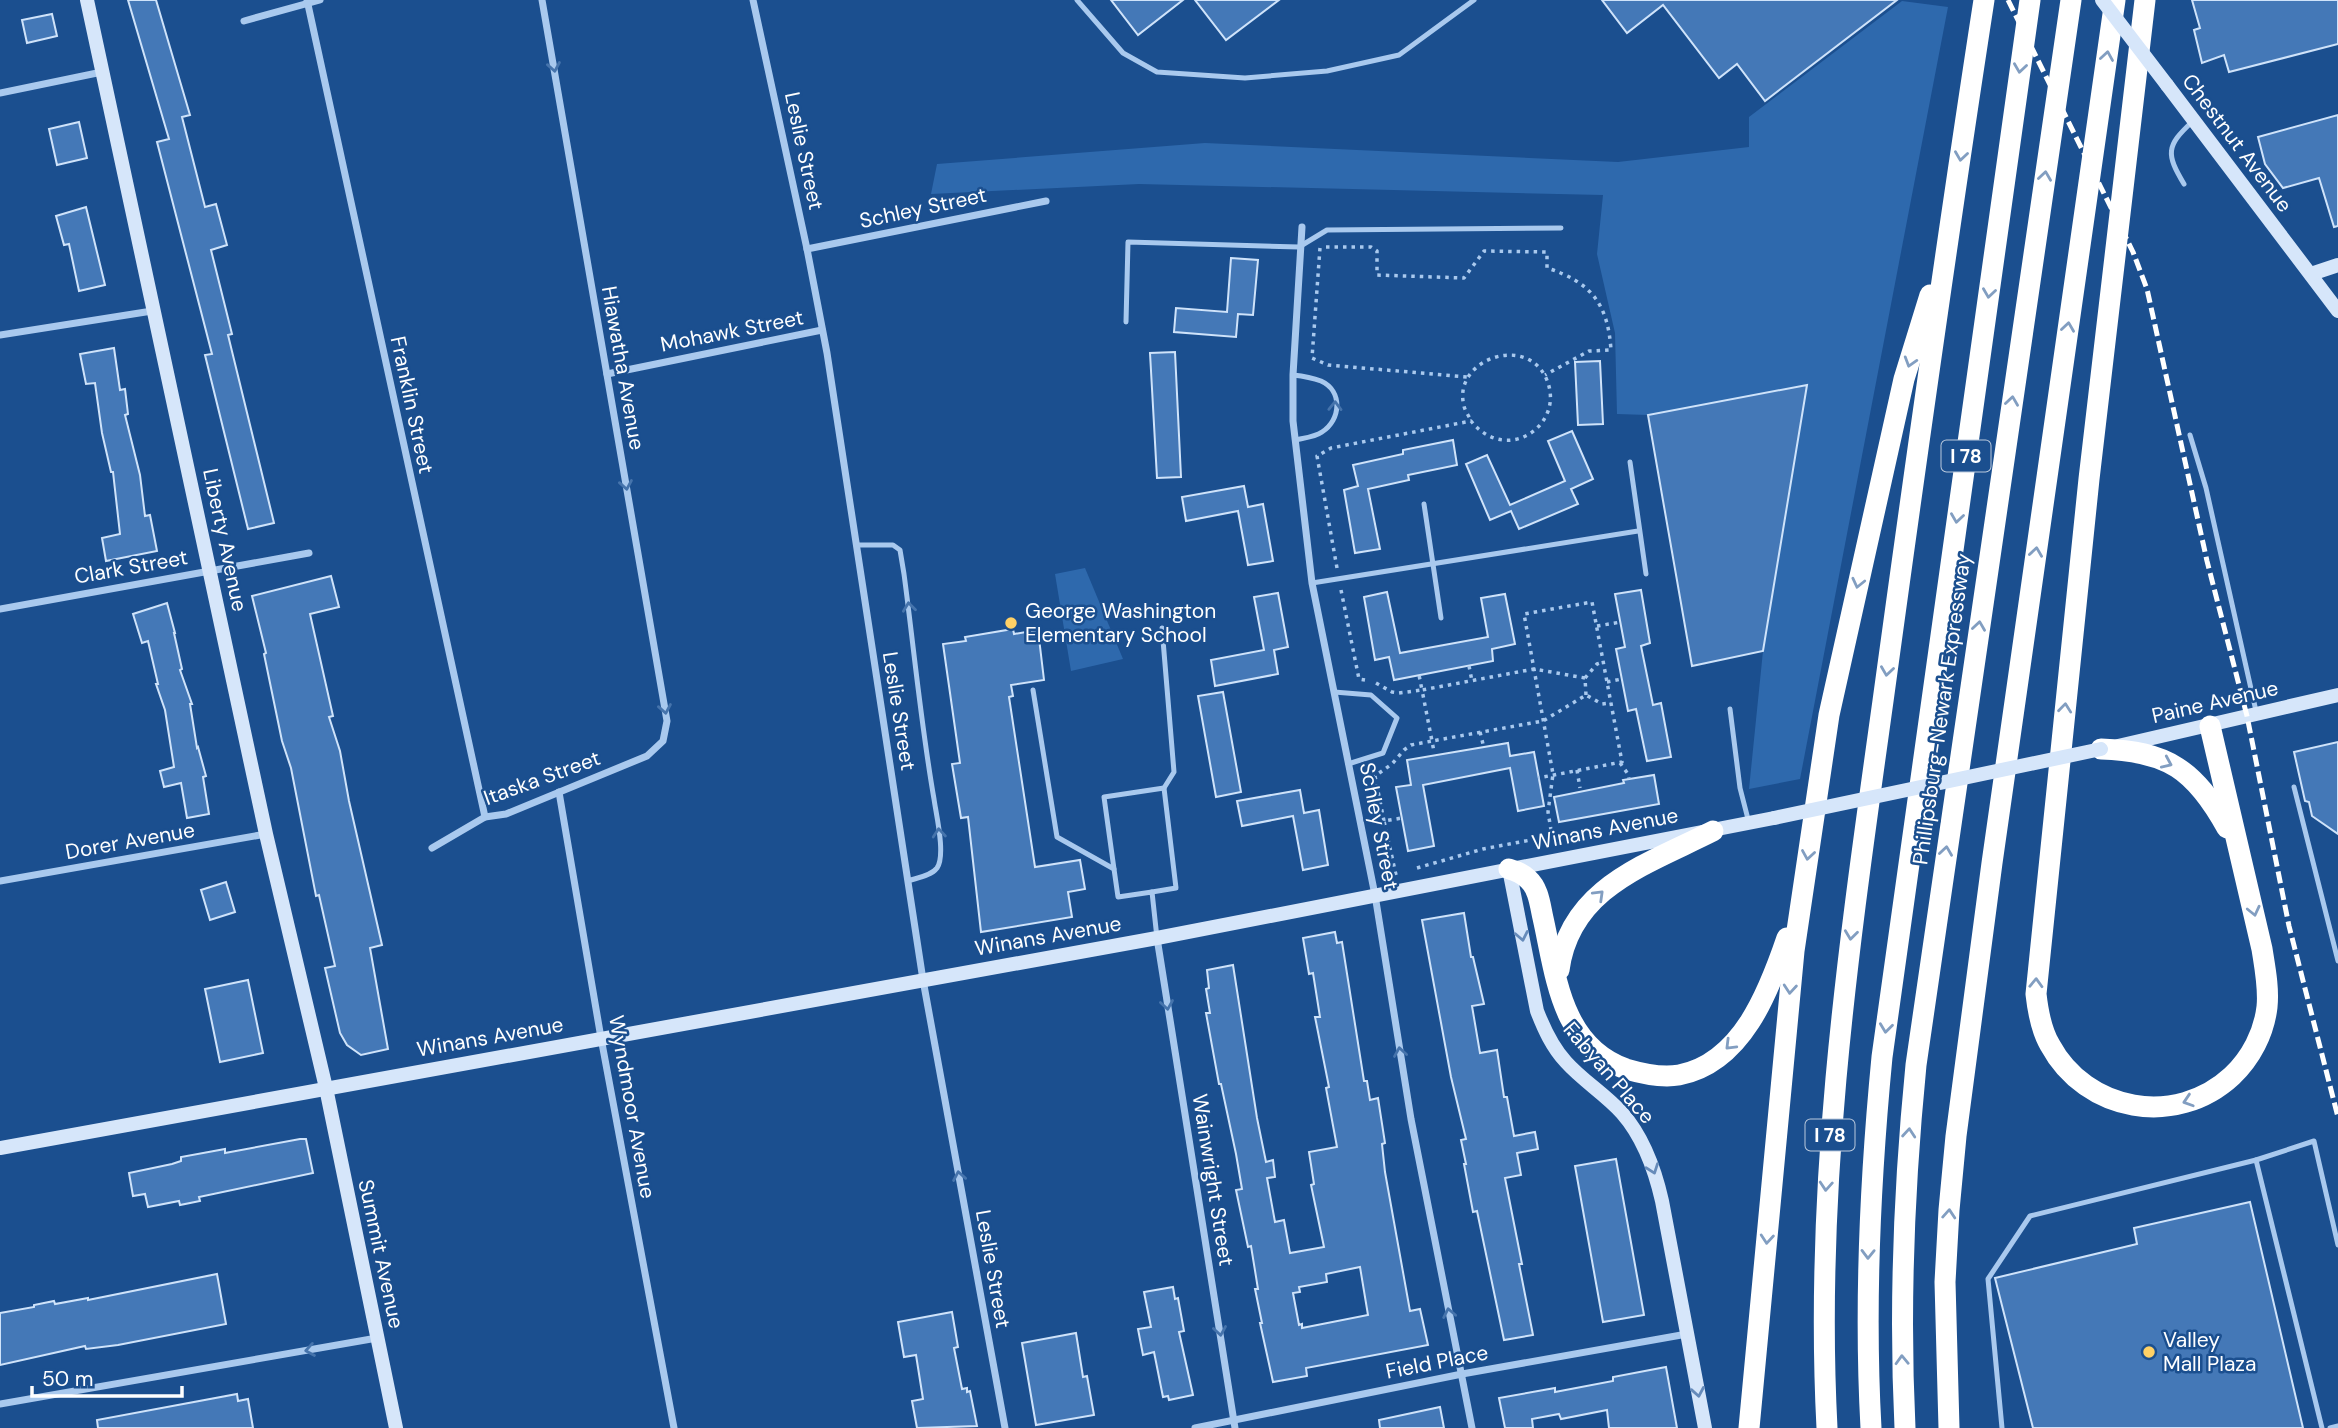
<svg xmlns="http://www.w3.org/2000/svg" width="2338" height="1428" font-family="'DM Sans',sans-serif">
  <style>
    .green { fill: #2e69ad }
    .building { fill: #4478b7; stroke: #cfe3fa; stroke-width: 2; fill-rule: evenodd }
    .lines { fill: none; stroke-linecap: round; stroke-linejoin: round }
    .path { stroke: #a9c9ee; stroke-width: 3.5; stroke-dasharray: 3.5 5; stroke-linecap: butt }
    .lane { stroke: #a9c9ee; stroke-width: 5 }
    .street { stroke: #a9c9ee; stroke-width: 7 }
    .secondary { stroke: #d6e6fa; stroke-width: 14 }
    .highway { stroke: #fff; stroke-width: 21 }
    .rail { stroke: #fff; stroke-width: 5; stroke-dasharray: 12 5; stroke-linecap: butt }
    .secondary-bridge { stroke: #d6e6fa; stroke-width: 14 }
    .oneway { stroke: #829ec1 }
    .oneway2 { stroke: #4674ac }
    .oneway3 { stroke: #668bba }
    .poi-dot { fill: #ffd166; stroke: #1b4f8f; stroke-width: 2.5 }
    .labels { text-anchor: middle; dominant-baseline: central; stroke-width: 5; stroke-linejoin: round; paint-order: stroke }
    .shield { fill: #1b4f8f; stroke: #bbcadd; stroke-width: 2 }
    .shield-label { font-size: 19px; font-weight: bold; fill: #fff }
    .street-label { font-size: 21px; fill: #fff; stroke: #1b4f8f }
    .poi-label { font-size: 21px; fill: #fff; stroke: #1b4f8f; text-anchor: start }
  </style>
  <rect width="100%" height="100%" fill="#1b4f8f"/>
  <g class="green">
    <path d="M 1902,1 L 1948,7 L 1800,779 L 1749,789 L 1763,651 L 1807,385 L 1648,415 L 1617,414 L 1615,333 L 1597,254 L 1603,195 L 1139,184 L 931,194 L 937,164 L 1205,143 L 1618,162 L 1749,147 L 1749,117 Z"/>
    <path d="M 1085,568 L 1123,659 L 1071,671 L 1055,574 Z"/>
  </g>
  <g class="building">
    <path d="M 128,0 L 156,0 L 190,115 L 182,117 L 205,207 L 216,204 L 227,245 L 211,250 L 232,334 L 228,335 L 274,523 L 248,529 L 205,355 L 212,354 L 157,142 L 169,139 Z"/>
    <path d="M 1111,0 L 1183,0 L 1138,35 Z"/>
    <path d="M 1195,0 L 1279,0 L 1226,40 Z"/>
    <path d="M 1602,0 L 1897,0 L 1765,101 L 1737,64 L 1719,78 L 1663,5 L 1627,33 Z"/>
    <path d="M 2192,0 L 2338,0 L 2338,44 L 2229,72 L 2224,55 L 2202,63 L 2194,30 L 2200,28 Z"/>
    <path d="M 52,14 L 57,36 L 27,43 L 22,20 Z"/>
    <path d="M 2338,115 L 2338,226 L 2334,227 L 2319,178 L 2283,188 L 2265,164 L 2258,137 Z"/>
    <path d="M 79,122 L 87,158 L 57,165 L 49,129 Z"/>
    <path d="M 86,207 L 105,285 L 79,291 L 69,244 L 64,245 L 56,216 Z"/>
    <path d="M 1231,258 L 1258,260 L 1253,315 L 1238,314 L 1236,337 L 1174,332 L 1176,308 L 1227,312 Z"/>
    <path d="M 114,348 L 120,390 L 125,389 L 128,414 L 125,415 L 140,475 L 145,516 L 150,515 L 157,551 L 106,561 L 102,538 L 120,534 L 113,472 L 111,472 L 102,433 L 95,383 L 86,384 L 80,354 Z"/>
    <path d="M 1175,352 L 1181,477 L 1157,478 L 1150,353 Z"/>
    <path d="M 1600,361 L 1603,424 L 1578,425 L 1575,362 Z"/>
    <path d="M 1807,385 L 1763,651 L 1692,666 L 1648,415 Z"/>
    <path d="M 1572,431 L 1593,479 L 1571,489 L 1578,504 L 1519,529 L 1511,511 L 1490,520 L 1466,464 L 1487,455 L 1510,505 L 1565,481 L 1548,441 Z"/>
    <path d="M 1453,440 L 1457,465 L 1408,475 L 1409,480 L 1368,489 L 1380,549 L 1355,553 L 1344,490 L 1358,486 L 1353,465 L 1403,454 L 1403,450 Z"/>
    <path d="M 1244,486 L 1248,507 L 1263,504 L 1273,561 L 1248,565 L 1238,511 L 1186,521 L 1182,497 Z"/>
    <path d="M 331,576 L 339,607 L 310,614 L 333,716 L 329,717 L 340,751 L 349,801 L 382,945 L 370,948 L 388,1049 L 361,1055 L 347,1045 L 340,1033 L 325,968 L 335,966 L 319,895 L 316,896 L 291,768 L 282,741 L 264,654 L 266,653 L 252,596 Z"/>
    <path d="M 1641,590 L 1650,643 L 1641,646 L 1653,705 L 1661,703 L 1671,757 L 1647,761 L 1636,709 L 1628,711 L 1616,649 L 1625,647 L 1615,594 Z"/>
    <path d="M 1387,592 L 1400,653 L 1488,637 L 1481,598 L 1505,594 L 1515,644 L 1492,649 L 1493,661 L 1394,680 L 1389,657 L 1375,660 L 1364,597 Z"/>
    <path d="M 1278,593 L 1288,647 L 1274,650 L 1278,674 L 1215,686 L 1211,660 L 1264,650 L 1254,597 Z"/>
    <path d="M 167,603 L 175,633 L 174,633 L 182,669 L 180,670 L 192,704 L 190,704 L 197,748 L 198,747 L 206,776 L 203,777 L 209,814 L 187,818 L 181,783 L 164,787 L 160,771 L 174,767 L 165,710 L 156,684 L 158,684 L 148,641 L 142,643 L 133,614 Z"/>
    <path d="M 1013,629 L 1014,634 L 1038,630 L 1044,680 L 1011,685 L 1013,696 L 1009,697 L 1035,867 L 1080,860 L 1085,889 L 1068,892 L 1072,917 L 981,932 L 968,817 L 961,818 L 952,764 L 960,763 L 943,644 L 966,641 L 965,637 Z"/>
    <path d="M 1223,692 L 1241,792 L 1216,797 L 1198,696 Z"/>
    <path d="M 2338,742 L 2338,834 L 2312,816 L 2309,802 L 2305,801 L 2294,752 Z"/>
    <path d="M 1508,743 L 1510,756 L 1534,752 L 1544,806 L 1518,811 L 1510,768 L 1423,785 L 1434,846 L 1408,851 L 1396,787 L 1411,785 L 1407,760 Z"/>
    <path d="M 1654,775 L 1659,804 L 1559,822 L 1554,797 L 1624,783 L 1623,780 Z"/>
    <path d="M 1300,790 L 1304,813 L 1319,810 L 1328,865 L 1303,870 L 1293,816 L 1242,826 L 1237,801 Z"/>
    <path d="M 226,882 L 235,912 L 210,920 L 201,890 Z"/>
    <path d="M 1464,913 L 1471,957 L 1473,957 L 1484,1004 L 1472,1006 L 1480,1053 L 1497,1050 L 1504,1097 L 1507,1097 L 1514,1136 L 1535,1132 L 1538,1149 L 1517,1153 L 1521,1175 L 1505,1178 L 1522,1264 L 1519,1264 L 1533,1335 L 1504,1340 L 1477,1211 L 1473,1212 L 1464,1164 L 1466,1164 L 1461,1140 L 1466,1139 L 1451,1077 L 1422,920 Z"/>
    <path d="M 1335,932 L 1337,943 L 1342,942 L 1364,1081 L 1367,1081 L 1370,1100 L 1378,1098 L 1385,1143 L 1382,1144 L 1385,1172 L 1410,1311 L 1420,1309 L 1428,1345 L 1306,1368 L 1307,1376 L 1273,1382 L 1260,1323 L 1262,1323 L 1255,1289 L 1258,1289 L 1251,1246 L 1248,1247 L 1236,1190 L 1242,1189 L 1236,1154 L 1221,1084 L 1219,1084 L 1206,1013 L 1210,1013 L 1206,989 L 1209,988 L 1207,970 L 1233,965 L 1257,1118 L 1266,1162 L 1273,1160 L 1275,1177 L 1267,1178 L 1275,1222 L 1284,1220 L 1290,1253 L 1324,1247 L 1311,1185 L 1314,1184 L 1309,1152 L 1337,1147 L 1326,1088 L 1329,1087 L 1315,1017 L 1320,1017 L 1313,973 L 1309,974 L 1303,938 ZM 1360,1267 L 1368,1315 L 1302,1328 L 1302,1324 L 1299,1325 L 1293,1293 L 1300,1292 L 1299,1287 L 1327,1282 L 1326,1274 Z"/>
    <path d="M 248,980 L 263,1053 L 220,1062 L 205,989 Z"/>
    <path d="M 300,1139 L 306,1139 L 313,1173 L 199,1197 L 200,1201 L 180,1205 L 179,1201 L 148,1207 L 145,1194 L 133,1196 L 129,1173 L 172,1164 L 181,1161 L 181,1157 L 225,1149 L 225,1153 Z"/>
    <path d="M 1616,1159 L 1644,1315 L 1603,1322 L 1575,1166 Z"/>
    <path d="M 2250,1202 L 2303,1428 L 2033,1428 L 1995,1278 L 2137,1244 L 2134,1228 Z"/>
    <path d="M 217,1274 L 226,1324 L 118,1345 L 86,1349 L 85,1346 L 0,1365 L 0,1313 L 34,1307 L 34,1305 L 54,1301 L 55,1304 L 88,1298 L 88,1300 Z"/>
    <path d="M 1173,1287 L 1175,1299 L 1178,1298 L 1184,1331 L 1179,1332 L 1193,1395 L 1169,1400 L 1168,1396 L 1163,1397 L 1154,1352 L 1143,1355 L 1138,1329 L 1151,1327 L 1144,1292 Z"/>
    <path d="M 952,1312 L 958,1347 L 954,1348 L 962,1389 L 967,1388 L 967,1392 L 970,1391 L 977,1426 L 917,1428 L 912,1401 L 923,1399 L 916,1355 L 904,1357 L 898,1322 Z"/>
    <path d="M 1076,1333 L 1083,1377 L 1087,1376 L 1094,1415 L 1036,1425 L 1022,1343 Z"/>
    <path d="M 1666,1367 L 1677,1428 L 1609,1428 L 1607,1410 L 1561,1419 L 1559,1414 L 1532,1419 L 1533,1428 L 1505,1428 L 1499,1398 L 1555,1388 L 1555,1392 L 1613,1381 L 1613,1377 Z"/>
    <path d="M 237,1394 L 238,1401 L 248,1399 L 253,1428 L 98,1428 L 97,1420 Z"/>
    <path d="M 1440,1407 L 1444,1428 L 1380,1428 L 1379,1420 Z"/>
  </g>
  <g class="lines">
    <g class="path">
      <path d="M 1326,247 L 1371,247 L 1377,251 L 1377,275 L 1464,278 L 1484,251 L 1547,252 L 1547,268 C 1591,282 1608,304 1611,350 L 1589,351 L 1545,375"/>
      <path d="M 1320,248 L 1312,358 L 1328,365 L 1467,377"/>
      <path d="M 1337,568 L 1317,456 L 1331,448 L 1471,421 C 1508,467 1569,422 1545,376 C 1523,334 1452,361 1464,406 C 1465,411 1469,416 1471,421"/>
      <path d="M 1341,590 L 1359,679 L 1365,680"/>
      <path d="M 1597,626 L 1621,622"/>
      <path d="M 1469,666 L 1472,681"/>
      <path d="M 1585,678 L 1534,669 L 1422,690 L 1432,741 L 1543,721 L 1586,695 L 1602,704 L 1611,703"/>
      <path d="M 1607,682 L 1622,679"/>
      <path d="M 1376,683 L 1392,692 L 1399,693 L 1422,690 L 1419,675"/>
      <path d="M 1586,695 L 1585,678 L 1597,664 L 1603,662"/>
      <path d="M 1480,732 L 1483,744"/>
      <path d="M 1620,763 L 1628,774 L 1629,779"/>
      <path d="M 1577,770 L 1580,788"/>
      <path d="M 1384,821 L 1375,776 L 1392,764 L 1404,750 L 1411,745 L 1432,741 L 1434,752"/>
      <path d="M 1417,868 L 1483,849 L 1552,836 L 1548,812 L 1553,774 L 1524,614 L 1592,602 L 1622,762 L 1538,778"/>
      <path d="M 1396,875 L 1384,821 L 1402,818"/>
    </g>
    <g class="lane">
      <path d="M 1077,0 L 1123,53 L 1157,72 L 1245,78 L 1327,71 L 1399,55 L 1474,0"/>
      <path d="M 2184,184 C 2166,154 2166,146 2192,122"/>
      <path d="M 1126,322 L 1128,242 L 1299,247 L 1327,230 L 1561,228"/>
      <path d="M 1293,375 C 1302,376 1313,378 1321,381 C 1343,391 1341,420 1322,432 C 1315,437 1304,438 1295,440"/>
      <path d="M 2190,435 L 2206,488 L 2256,711"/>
      <path d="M 1630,462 L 1646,574"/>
      <path d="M 1424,504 L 1441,618"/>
      <path d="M 857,545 L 893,545 L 900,550 L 904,574 C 914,649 921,725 934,799 C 936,814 946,855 937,868 C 931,876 916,878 908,881"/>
      <path d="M 1312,583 L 1638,531"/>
      <path d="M 1033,690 L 1057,837 L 1114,869 L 1118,897 L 1152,892 L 1157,938"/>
      <path d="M 1334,692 L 1371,695 L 1397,718 L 1383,753 L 1348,764"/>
      <path d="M 1730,709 L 1740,788 L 1749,823"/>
      <path d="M 2294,787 L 2338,961"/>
      <path d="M 1114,869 L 1104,797 L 1164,788 L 1174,772 L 1162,628"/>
      <path d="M 1152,892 L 1176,888 L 1164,788"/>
      <path d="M 2256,1160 L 2314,1141 L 2338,1245"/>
      <path d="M 2002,1428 L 1988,1279 L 2030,1216 L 2256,1160 L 2322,1428"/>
      <path d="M 2330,1428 L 2338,1426"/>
    </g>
    <g class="street">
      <path d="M 307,0 L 485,817"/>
      <path d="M 753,0 L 807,249 L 827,353 L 923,980 L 1005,1428"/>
      <path d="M 244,21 L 320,0"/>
      <path d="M 0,93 L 102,72"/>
      <path d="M 1302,227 L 1293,375 L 1293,421 L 1312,583 L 1375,895 L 1411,1119 L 1472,1428"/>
      <path d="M 807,249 L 1046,201"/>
      <path d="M 0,335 L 152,311"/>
      <path d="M 607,374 L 822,330"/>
      <path d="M 0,609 L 309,553"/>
      <path d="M 559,792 L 601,1038 L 674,1428"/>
      <path d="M 432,848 L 485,817 L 506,814 L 647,756 L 663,741 L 667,721 L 542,0"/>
      <path d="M 0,881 L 266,834"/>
      <path d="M 1157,938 L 1235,1428"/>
      <path d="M 0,1404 L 377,1338"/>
      <path d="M 1195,1428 L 1462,1374 L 1687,1334"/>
    </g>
    <g class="secondary">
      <path d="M 87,0 L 266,834 L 326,1088 L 396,1428"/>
      <path d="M 2167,85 L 2338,311"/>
      <path d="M 2311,274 L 2338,265"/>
      <path d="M 2118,746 L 2338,695"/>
      <path d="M 1509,869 L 1537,1011 C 1544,1029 1552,1047 1566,1062 C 1583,1081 1605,1094 1622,1113 C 1644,1138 1655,1170 1662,1201 L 1705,1428"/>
      <path d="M 0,1148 L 1157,938 L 1774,818"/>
    </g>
    <g class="highway">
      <path d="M 2145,0 L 2089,479 L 2036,994 C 2038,1012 2041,1030 2050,1045 C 2086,1112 2176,1128 2232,1076 C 2251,1058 2264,1033 2267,1007 C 2269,988 2265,968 2262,949 L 2210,726"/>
      <path d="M 2101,749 C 2168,751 2195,770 2227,828"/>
      <path d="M 1509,869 C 1516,871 1523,874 1528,879 C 1539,889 1540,905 1543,918 C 1556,976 1561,1046 1626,1069 C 1643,1074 1662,1078 1679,1075 C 1742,1063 1769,991 1787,938"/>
      <path d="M 1559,970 C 1570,887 1648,864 1713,831"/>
      <path d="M 1749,1428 L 1794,951 L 1829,715 L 1904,379 L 1930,295"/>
      <path d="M 1827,1428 C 1814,1181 1849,945 1883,701 C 1915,467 1948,233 1984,0"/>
      <path d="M 1871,1428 C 1864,1303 1870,1181 1882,1057 L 2030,0"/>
      <path d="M 1905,1428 C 1899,1306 1904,1186 1916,1065 L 2071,0"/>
      <path d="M 1949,1428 L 1945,1282 L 1949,1210 L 1956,1136 L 1992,863 L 2115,0"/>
    </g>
    <path class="rail" d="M 2008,0 L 2133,252 L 2147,289 L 2207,561 L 2247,716 L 2289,926 L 2338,1117"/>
    <g class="secondary-bridge">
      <path d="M 2102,0 L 2167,85"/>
      <path d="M 1774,818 L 2101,749"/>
    </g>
  </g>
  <defs><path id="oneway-chevron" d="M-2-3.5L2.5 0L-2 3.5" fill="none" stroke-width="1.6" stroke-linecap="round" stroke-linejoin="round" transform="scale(1.75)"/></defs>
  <g class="oneway">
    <use href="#oneway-chevron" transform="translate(2107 56) rotate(-81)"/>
    <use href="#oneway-chevron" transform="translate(2020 68) rotate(98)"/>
    <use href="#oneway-chevron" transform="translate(1961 156) rotate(98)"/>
    <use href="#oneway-chevron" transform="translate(2045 176) rotate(-82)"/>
    <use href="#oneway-chevron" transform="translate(1989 293) rotate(98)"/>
    <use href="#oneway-chevron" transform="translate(2068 327) rotate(-82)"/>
    <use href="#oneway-chevron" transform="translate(1910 362) rotate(107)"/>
    <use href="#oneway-chevron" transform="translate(2012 401) rotate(-82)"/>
    <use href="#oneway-chevron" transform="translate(1957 518) rotate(98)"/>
    <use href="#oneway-chevron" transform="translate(2036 552) rotate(-82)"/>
    <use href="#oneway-chevron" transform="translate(1858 583) rotate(103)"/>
    <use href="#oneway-chevron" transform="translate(1979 626) rotate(-82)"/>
    <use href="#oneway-chevron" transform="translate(1887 671) rotate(98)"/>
    <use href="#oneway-chevron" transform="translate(2065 708) rotate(-84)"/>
    <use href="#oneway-chevron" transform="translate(2167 763) rotate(24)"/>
    <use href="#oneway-chevron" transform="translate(1946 851) rotate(-82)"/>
    <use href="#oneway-chevron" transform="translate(1808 855) rotate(99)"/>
    <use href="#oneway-chevron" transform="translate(1599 895) rotate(-44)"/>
    <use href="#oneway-chevron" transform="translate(2254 911) rotate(77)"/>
    <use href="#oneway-chevron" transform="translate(1851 935) rotate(97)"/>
    <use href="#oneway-chevron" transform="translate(2036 983) rotate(-88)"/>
    <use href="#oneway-chevron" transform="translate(1790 989) rotate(95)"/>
    <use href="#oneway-chevron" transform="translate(1886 1028) rotate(97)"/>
    <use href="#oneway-chevron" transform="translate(1730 1045) rotate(135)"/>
    <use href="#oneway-chevron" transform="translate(2188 1101) rotate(162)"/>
    <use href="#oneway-chevron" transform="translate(1909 1133) rotate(-85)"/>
    <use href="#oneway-chevron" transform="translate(1826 1186) rotate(94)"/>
    <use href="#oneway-chevron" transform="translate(1949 1214) rotate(-86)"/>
    <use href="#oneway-chevron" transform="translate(1767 1239) rotate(95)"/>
    <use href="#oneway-chevron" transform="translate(1868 1254) rotate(91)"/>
    <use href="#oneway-chevron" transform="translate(1902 1360) rotate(-92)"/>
  </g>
  <g class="oneway2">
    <use href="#oneway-chevron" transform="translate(554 67) rotate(80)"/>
    <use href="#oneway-chevron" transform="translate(1335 406) rotate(-89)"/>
    <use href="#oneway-chevron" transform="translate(626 485) rotate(80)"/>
    <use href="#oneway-chevron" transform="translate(909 607) rotate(-97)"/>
    <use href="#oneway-chevron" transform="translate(665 709) rotate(80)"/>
    <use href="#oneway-chevron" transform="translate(939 833) rotate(-95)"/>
    <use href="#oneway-chevron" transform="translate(1167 1005) rotate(81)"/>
    <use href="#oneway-chevron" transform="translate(1400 1052) rotate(-99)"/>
    <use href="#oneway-chevron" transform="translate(959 1176) rotate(-100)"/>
    <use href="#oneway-chevron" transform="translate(1449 1313) rotate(-101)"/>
    <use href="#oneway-chevron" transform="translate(1220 1331) rotate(81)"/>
    <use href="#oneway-chevron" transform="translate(310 1350) rotate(170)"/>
  </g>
  <g class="oneway3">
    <use href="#oneway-chevron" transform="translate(1522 936) rotate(79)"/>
    <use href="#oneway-chevron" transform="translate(1653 1169) rotate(70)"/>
    <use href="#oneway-chevron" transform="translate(1698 1392) rotate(80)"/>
  </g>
  <g class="poi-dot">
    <circle cx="1011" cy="623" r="7"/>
    <circle cx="2149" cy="1352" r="7"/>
  </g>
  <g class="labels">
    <g class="shield">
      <rect x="1941.5" y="440.5" width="49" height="31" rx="5"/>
      <rect x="1805.5" y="1119.5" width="49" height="31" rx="5"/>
    </g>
    <g class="shield-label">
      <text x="1966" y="456">I 78</text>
      <text x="1830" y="1135">I 78</text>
    </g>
    <g class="street-label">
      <text transform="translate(2237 143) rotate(53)">Chestnut Avenue</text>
      <text transform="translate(804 151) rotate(78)">Leslie Street</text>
      <text transform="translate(923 208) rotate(-12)">Schley Street</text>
      <text transform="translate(732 331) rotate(-11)">Mohawk Street</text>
      <text transform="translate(623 368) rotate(80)">Hiawatha Avenue</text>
      <text transform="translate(412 405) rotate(78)">Franklin Street</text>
      <text transform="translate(225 540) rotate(78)">Liberty Avenue</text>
      <text transform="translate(131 567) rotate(-10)">Clark Street</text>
      <text transform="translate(2215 702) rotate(-13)">Paine Avenue</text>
      <text transform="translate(1942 709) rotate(-82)">Phillipsburg-Newark Expressway</text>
      <text transform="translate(899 711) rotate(81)">Leslie Street</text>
      <text transform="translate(542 778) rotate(-20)">Itaska Street</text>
      <text transform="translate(1379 826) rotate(79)">Schley Street</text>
      <text transform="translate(1605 829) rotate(-11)">Winans Avenue</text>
      <text transform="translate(130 841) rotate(-10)">Dorer Avenue</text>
      <text transform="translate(1048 936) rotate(-10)">Winans Avenue</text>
      <text transform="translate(490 1037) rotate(-10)">Winans Avenue</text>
      <text transform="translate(1609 1073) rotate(49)">Fabyan Place</text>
      <text transform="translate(632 1107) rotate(80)">Wyndmoor Avenue</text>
      <text transform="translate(1213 1180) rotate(81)">Wainwright Street</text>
      <text transform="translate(381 1254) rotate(78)">Summit Avenue</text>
      <text transform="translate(993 1269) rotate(80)">Leslie Street</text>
      <text transform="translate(1437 1362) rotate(-11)">Field Place</text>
    </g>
    <g class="poi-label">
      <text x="1025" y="611">George Washington<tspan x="1025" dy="24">Elementary School</tspan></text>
      <text x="2163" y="1340">Valley<tspan x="2163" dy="24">Mall Plaza</tspan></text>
    </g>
  </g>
  <path d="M32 1386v10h150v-10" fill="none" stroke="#ffffff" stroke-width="3.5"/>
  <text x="42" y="1386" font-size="21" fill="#ffffff" stroke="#1b4f8f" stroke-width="5" paint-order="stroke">50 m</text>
</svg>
